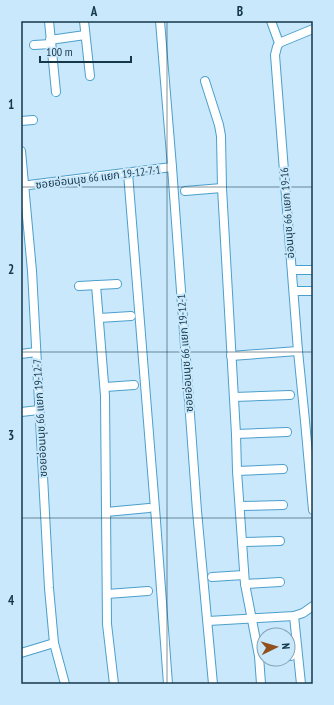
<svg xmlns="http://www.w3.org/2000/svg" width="334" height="705" font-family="'PT Sans Narrow','Noto Sans Thai',sans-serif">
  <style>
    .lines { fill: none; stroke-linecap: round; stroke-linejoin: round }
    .minor-casing { stroke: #4c9fcc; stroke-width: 10 }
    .minor { stroke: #fff; stroke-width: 8 }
    .grid { fill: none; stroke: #14374a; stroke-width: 1; stroke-opacity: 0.55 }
    .labels { text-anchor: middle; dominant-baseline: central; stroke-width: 4; stroke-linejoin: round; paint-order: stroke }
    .street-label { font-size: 11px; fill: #14374a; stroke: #c9e8fb }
    .neatline { fill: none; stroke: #14374a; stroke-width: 1.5 }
    .grid-label { font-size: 13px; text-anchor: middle; font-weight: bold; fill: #14374a }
  </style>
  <rect width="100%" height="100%" fill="#c9e8fb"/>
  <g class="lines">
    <defs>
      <g id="minor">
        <path d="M 49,21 L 56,92"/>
        <path d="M 84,21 L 90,76"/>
        <path d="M 160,21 L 172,167 L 197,511 L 213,684"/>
        <path d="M 271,21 L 279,43"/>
        <path d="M 313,29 L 279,43 L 277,47 L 275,55 L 298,351 L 305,421 L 313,510"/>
        <path d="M 50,40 L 85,35"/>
        <path d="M 34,45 L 51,44"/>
        <path d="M 205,81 L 219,125 L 221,136 L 222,188 L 236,434 L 237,471 L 245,584 L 259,656 L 261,684"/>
        <path d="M 21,121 L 33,120"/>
        <path d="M 21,151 L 32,271 L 49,588 L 54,643 L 65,684"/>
        <path d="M 128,173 L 156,521 L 168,684"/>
        <path d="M 21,186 L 172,167"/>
        <path d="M 185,191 L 222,188"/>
        <path d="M 292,270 L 313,270"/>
        <path d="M 96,285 L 105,396 L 107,624 L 114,684"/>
        <path d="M 79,286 L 117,284"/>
        <path d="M 294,291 L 313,291"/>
        <path d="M 99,318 L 131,316"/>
        <path d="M 21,354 L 36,352"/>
        <path d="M 231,356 L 298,351"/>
        <path d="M 105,387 L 134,385"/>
        <path d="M 234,397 L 290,395"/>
        <path d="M 21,412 L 39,410"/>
        <path d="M 236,434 L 287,432"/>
        <path d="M 237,471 L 283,469"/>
        <path d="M 240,506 L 283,505"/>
        <path d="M 106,512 L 149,508"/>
        <path d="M 242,542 L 280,541"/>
        <path d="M 212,577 L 244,575"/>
        <path d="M 245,584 L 280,582"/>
        <path d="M 107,594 L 148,591"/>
        <path d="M 294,616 L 301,684"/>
        <path d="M 208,621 L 294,616 L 303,613 L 313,606"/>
        <path d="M 21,653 L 54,643"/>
        <path d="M 288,656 L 291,656"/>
      </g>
    </defs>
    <use href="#minor" class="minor-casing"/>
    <use href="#minor" class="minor"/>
  </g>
  <path class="grid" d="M 167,21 L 167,684M 21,187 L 313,187M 21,352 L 313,352M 21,518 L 313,518"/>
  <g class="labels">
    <g class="street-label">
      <text transform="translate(98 177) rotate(-7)">ซอยอ่อนนุช 66 แยก 19-12-7-1</text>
      <text transform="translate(287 213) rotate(-94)">อ่อนนุช 66 แยก 19-16</text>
      <text transform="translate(185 353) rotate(-94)">ซอยอ่อนนุช 66 แยก 19-12-1</text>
      <text transform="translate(40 418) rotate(-93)">ซอยอ่อนนุช 66 แยก 19-12-7</text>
    </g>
  </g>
  <rect width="334" height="705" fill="none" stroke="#c9e8fb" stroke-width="44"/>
  <g transform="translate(276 647) rotate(85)"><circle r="19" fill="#c9e8fb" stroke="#81a1b4"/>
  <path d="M0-3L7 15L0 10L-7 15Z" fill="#91501c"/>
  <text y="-6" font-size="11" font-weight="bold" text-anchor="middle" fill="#14374a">N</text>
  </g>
  <path d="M40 56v6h91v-6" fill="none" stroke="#14374a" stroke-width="2"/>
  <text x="46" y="56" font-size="12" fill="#14374a" stroke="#c9e8fb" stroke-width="3" paint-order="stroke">100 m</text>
  <rect x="22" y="22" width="290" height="661" class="neatline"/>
  <g class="grid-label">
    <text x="94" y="16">A</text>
    <text x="240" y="16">B</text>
    <text x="11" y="109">1</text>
    <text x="11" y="274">2</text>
    <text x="11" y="440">3</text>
    <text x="11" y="605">4</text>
  </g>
</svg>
